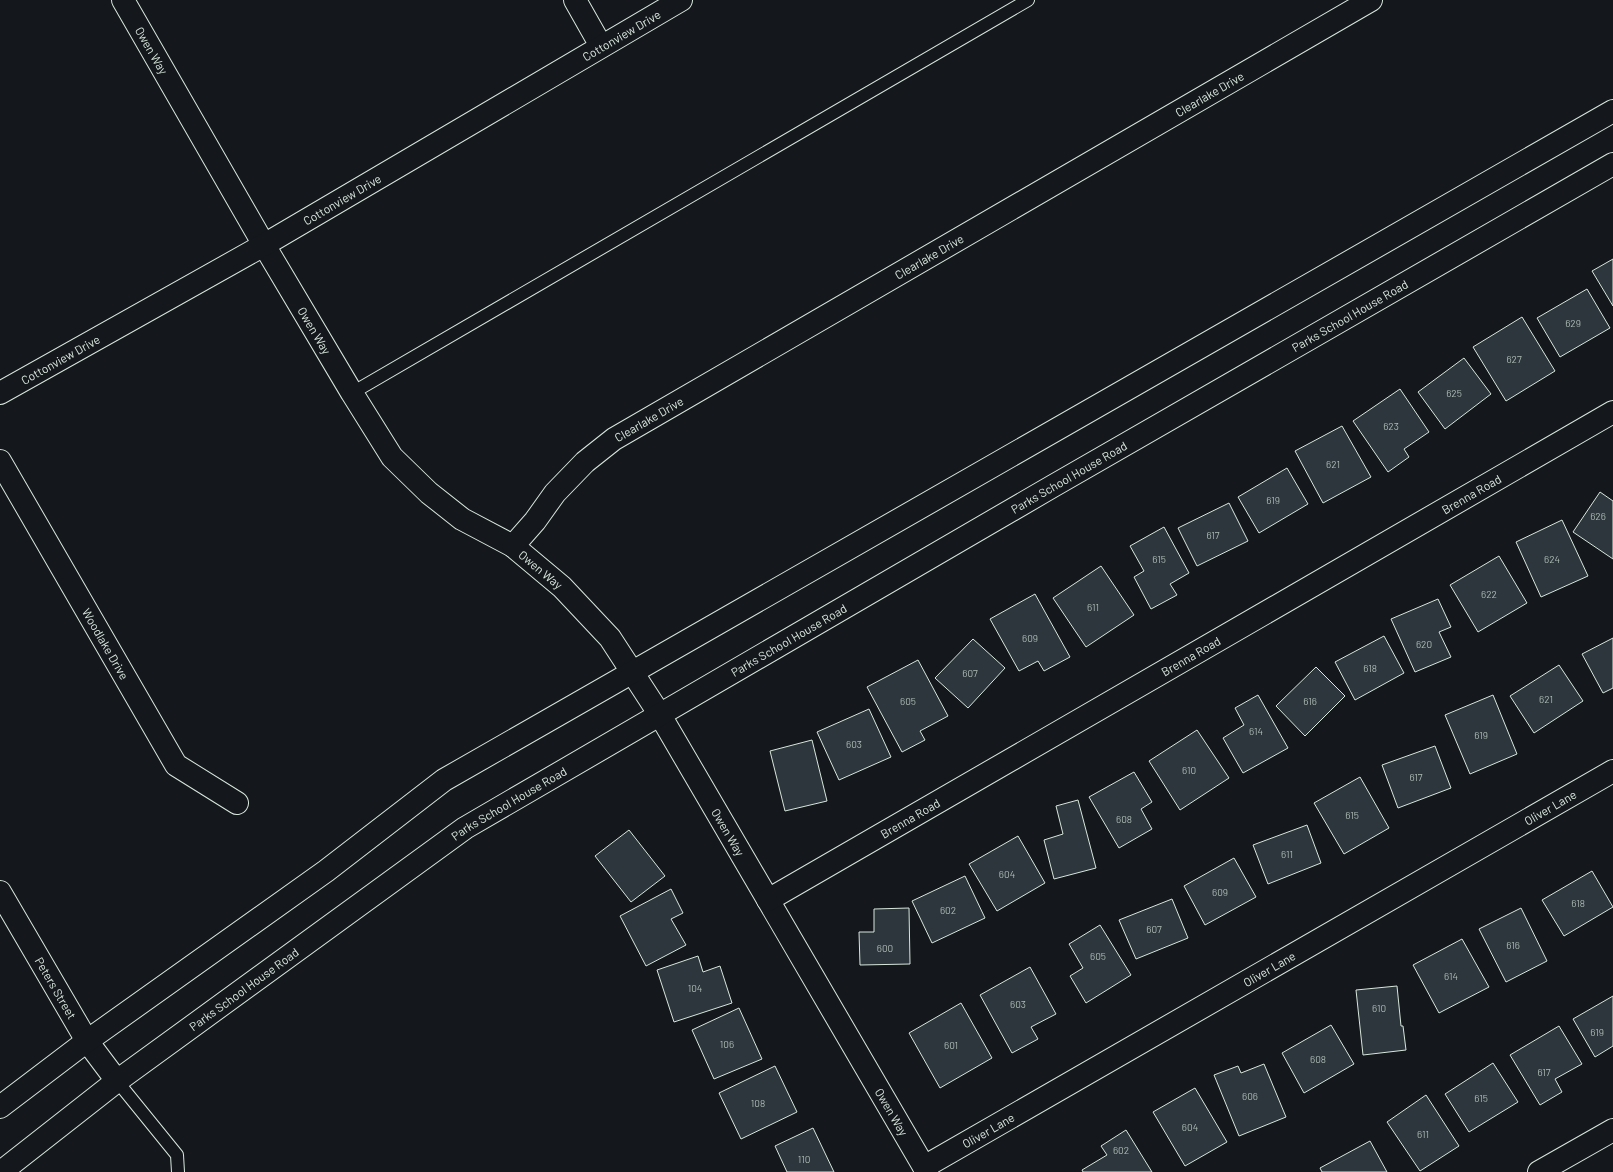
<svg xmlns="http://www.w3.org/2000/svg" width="1613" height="1172" font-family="Barlow,sans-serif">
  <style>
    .building { fill: #2c363c; stroke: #d8e6dc }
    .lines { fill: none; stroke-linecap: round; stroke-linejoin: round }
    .lane-casing { stroke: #d8e6dc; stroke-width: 14 }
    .street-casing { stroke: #d8e6dc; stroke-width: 24 }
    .secondary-casing { stroke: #d8e6dc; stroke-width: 24 }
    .lane { stroke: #14181c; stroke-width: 12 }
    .street { stroke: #14181c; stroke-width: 22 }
    .secondary { stroke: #14181c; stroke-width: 22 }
    .labels { text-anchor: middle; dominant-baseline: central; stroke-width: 3; stroke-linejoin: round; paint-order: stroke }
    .number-label { font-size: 10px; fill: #adbab4 }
    .street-label { font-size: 12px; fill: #d8e6dc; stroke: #14181c }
  </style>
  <rect width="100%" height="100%" fill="#14181c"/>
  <g class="building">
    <path d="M 1613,259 L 1613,306 L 1592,271 Z"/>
    <path d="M 1587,289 L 1610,328 L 1560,357 L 1537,318 Z"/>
    <path d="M 1522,317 L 1555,371 L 1506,401 L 1473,347 Z"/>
    <path d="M 1464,358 L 1491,394 L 1445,429 L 1418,392 Z"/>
    <path d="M 1400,389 L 1429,432 L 1404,449 L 1409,457 L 1388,472 L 1353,421 Z"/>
    <path d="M 1342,426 L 1371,477 L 1323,503 L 1295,451 Z"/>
    <path d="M 1287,468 L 1308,504 L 1259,533 L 1238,497 Z"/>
    <path d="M 1600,492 L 1613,501 L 1613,559 L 1573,532 Z"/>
    <path d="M 1229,503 L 1248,541 L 1197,566 L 1178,528 Z"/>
    <path d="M 1562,520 L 1588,576 L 1541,597 L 1516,542 Z"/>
    <path d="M 1164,527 L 1189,573 L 1170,584 L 1177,595 L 1151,609 L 1134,577 L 1144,571 L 1130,546 Z"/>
    <path d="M 1499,556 L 1527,603 L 1478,632 L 1450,585 Z"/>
    <path d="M 1101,566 L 1134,615 L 1086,647 L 1053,598 Z"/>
    <path d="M 1035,594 L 1070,657 L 1044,671 L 1038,661 L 1019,671 L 990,619 Z"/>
    <path d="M 1438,599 L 1451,627 L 1439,632 L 1451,657 L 1415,672 L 1391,619 Z"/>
    <path d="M 1384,636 L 1404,673 L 1355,700 L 1335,662 Z"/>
    <path d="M 1613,638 L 1613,688 L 1603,693 L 1582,654 Z"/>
    <path d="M 973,639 L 1005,668 L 968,708 L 935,678 Z"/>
    <path d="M 918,660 L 948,716 L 920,731 L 925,740 L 902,752 L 867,687 Z"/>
    <path d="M 1559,665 L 1583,701 L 1534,733 L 1510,696 Z"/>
    <path d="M 1316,667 L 1345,696 L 1305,736 L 1276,706 Z"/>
    <path d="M 1258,695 L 1288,748 L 1243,773 L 1223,738 L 1244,725 L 1235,708 Z"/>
    <path d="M 1493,695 L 1517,754 L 1470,774 L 1445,715 Z"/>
    <path d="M 869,709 L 891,757 L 839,780 L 817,732 Z"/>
    <path d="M 1197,730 L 1229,778 L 1180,810 L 1149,761 Z"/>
    <path d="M 812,740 L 827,801 L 785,811 L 770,751 Z"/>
    <path d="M 1435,746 L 1451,788 L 1398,808 L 1382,765 Z"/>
    <path d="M 1134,772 L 1152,802 L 1141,809 L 1152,829 L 1119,848 L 1089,797 Z"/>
    <path d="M 1360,777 L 1389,828 L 1344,854 L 1314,803 Z"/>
    <path d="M 1078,800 L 1096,868 L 1054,879 L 1044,840 L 1063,834 L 1056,806 Z"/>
    <path d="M 1307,825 L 1321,863 L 1268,884 L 1253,845 Z"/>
    <path d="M 629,830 L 665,876 L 631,902 L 595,856 Z"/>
    <path d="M 1018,836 L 1045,883 L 997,911 L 969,864 Z"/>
    <path d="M 1234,858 L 1256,897 L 1205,925 L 1184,886 Z"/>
    <path d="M 1592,871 L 1613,907 L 1564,936 L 1542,900 Z"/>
    <path d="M 965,876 L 985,918 L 932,943 L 912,901 Z"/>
    <path d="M 671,889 L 683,913 L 671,919 L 686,945 L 646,966 L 620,916 Z"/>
    <path d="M 1172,899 L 1188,938 L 1136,959 L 1119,920 Z"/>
    <path d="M 909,908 L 910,964 L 860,965 L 859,932 L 874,932 L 874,909 Z"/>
    <path d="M 1521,908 L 1547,961 L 1506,982 L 1479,929 Z"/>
    <path d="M 1100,925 L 1131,975 L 1086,1003 L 1070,976 L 1083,968 L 1069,944 Z"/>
    <path d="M 1462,939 L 1489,987 L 1439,1013 L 1413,965 Z"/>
    <path d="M 698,956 L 703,972 L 720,966 L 732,1003 L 674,1022 L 657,970 Z"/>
    <path d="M 1030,967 L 1056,1014 L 1031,1027 L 1038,1039 L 1012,1053 L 980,995 Z"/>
    <path d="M 1397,986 L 1401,1026 L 1403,1026 L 1406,1050 L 1363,1055 L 1356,990 Z"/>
    <path d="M 1613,996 L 1613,1046 L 1595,1057 L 1573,1019 Z"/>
    <path d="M 961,1003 L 992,1058 L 940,1088 L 909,1033 Z"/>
    <path d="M 739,1008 L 762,1059 L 714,1079 L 692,1030 Z"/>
    <path d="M 1331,1025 L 1354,1064 L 1304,1093 L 1282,1053 Z"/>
    <path d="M 1559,1026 L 1582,1064 L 1555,1079 L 1562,1092 L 1540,1105 L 1510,1055 Z"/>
    <path d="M 1493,1063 L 1518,1102 L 1469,1132 L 1445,1094 Z"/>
    <path d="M 1264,1064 L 1286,1117 L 1239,1136 L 1214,1075 L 1238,1066 L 1241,1073 Z"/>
    <path d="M 775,1066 L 797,1112 L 741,1139 L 719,1093 Z"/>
    <path d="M 1195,1088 L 1227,1142 L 1185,1166 L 1153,1112 Z"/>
    <path d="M 1426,1095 L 1459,1146 L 1420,1171 L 1387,1122 Z"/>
    <path d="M 813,1128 L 834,1172 L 787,1172 L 775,1146 Z"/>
    <path d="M 1126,1130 L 1152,1172 L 1083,1172 L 1082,1170 L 1107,1155 L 1101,1146 Z"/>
    <path d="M 1370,1141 L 1387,1172 L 1322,1172 L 1320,1168 Z"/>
  </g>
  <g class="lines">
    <defs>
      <g id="lane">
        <path d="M 352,393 L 1028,0"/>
        <path d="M 117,1081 L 177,1155 L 178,1172"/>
      </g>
      <g id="street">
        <path id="s1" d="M 123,0 L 264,245 L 352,393 L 392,457 L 429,493 L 462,519 L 513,546 L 562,587 L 610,638 L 660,715 L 927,1172"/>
        <path d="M 575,0 L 601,46"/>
        <path id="s2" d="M 0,393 L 264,245 L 681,0"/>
        <path id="s3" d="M 0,461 L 176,765 L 237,803"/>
        <path id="s4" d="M 513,546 L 535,521 L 555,493 L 585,462 L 614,439 L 1371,0"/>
        <path id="s5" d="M 0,892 L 87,1041 L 117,1081"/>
        <path id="s6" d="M 768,900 L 1613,412"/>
        <path id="s7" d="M 924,1167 L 1613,771"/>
        <path d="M 1539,1172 L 1613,1130"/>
      </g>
      <g id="secondary">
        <path d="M 0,1107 L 87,1041 L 326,871 L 444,780 L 1613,111"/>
        <path id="s8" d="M 1,1172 L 117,1081 L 465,828 L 1053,486 L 1613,164"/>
      </g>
    </defs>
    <use href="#lane" class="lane-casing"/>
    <use href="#street" class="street-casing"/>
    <use href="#secondary" class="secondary-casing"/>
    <use href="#lane" class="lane"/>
    <use href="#street" class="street"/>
    <use href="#secondary" class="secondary"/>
  </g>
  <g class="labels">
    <g class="number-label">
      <text x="1573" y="323">629</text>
      <text x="1514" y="359">627</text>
      <text x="1454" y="393">625</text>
      <text x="1391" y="426">623</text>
      <text x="1333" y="464">621</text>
      <text x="1273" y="500">619</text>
      <text x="1598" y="516">626</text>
      <text x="1213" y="535">617</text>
      <text x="1159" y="559">615</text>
      <text x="1552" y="559">624</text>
      <text x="1489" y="594">622</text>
      <text x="1093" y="607">611</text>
      <text x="1030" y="638">609</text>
      <text x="1424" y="644">620</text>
      <text x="1370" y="668">618</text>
      <text x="970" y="673">607</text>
      <text x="1546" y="699">621</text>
      <text x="908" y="701">605</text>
      <text x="1310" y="701">616</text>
      <text x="1256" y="731">614</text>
      <text x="1481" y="735">619</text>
      <text x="854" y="744">603</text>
      <text x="1189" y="770">610</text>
      <text x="1416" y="777">617</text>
      <text x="1352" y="815">615</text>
      <text x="1124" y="819">608</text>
      <text x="1287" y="854">611</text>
      <text x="1007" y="874">604</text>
      <text x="1220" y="892">609</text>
      <text x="1578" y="903">618</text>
      <text x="948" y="910">602</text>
      <text x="1154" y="929">607</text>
      <text x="1513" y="945">616</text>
      <text x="885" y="948">600</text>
      <text x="1098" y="956">605</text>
      <text x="1451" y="976">614</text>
      <text x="695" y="988">104</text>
      <text x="1018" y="1004">603</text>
      <text x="1379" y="1008">610</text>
      <text x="1597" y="1032">619</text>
      <text x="727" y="1044">106</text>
      <text x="951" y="1045">601</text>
      <text x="1318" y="1059">608</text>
      <text x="1544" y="1072">617</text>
      <text x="1250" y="1096">606</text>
      <text x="1481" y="1098">615</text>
      <text x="758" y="1103">108</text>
      <text x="1190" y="1127">604</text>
      <text x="1423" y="1134">611</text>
      <text x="1121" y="1150">602</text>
      <text x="804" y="1159">110</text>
    </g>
    <g class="street-label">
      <text stroke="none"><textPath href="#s2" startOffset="717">Cottonview Drive</textPath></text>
      <text stroke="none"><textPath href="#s1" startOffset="58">Owen Way</textPath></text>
      <text stroke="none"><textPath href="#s4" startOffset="836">Clearlake Drive</textPath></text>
      <text stroke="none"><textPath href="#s2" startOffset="393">Cottonview Drive</textPath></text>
      <text stroke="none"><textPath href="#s4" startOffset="512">Clearlake Drive</textPath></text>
      <text stroke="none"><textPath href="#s8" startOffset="1600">Parks School House Road</textPath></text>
      <text stroke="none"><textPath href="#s1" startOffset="382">Owen Way</textPath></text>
      <text stroke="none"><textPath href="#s2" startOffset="69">Cottonview Drive</textPath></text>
      <text stroke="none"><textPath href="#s4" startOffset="188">Clearlake Drive</textPath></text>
      <text stroke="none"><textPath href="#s8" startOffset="1276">Parks School House Road</textPath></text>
      <text stroke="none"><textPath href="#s6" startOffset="812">Brenna Road</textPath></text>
      <text stroke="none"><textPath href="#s1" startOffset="718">Owen Way</textPath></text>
      <text stroke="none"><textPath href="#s8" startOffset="952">Parks School House Road</textPath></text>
      <text stroke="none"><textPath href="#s3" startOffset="211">Woodlake Drive</textPath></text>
      <text stroke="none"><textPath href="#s6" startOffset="488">Brenna Road</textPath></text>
      <text stroke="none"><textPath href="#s8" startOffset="628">Parks School House Road</textPath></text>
      <text stroke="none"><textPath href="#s7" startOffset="722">Oliver Lane</textPath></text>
      <text stroke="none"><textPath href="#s6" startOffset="164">Brenna Road</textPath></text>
      <text stroke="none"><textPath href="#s1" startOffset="1043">Owen Way</textPath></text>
      <text stroke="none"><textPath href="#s7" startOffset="398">Oliver Lane</textPath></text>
      <text stroke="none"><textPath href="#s5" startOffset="111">Peters Street</textPath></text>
      <text stroke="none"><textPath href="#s8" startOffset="304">Parks School House Road</textPath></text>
      <text stroke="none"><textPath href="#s1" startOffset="1367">Owen Way</textPath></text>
      <text stroke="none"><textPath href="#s7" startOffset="74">Oliver Lane</textPath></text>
    </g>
  </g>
</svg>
